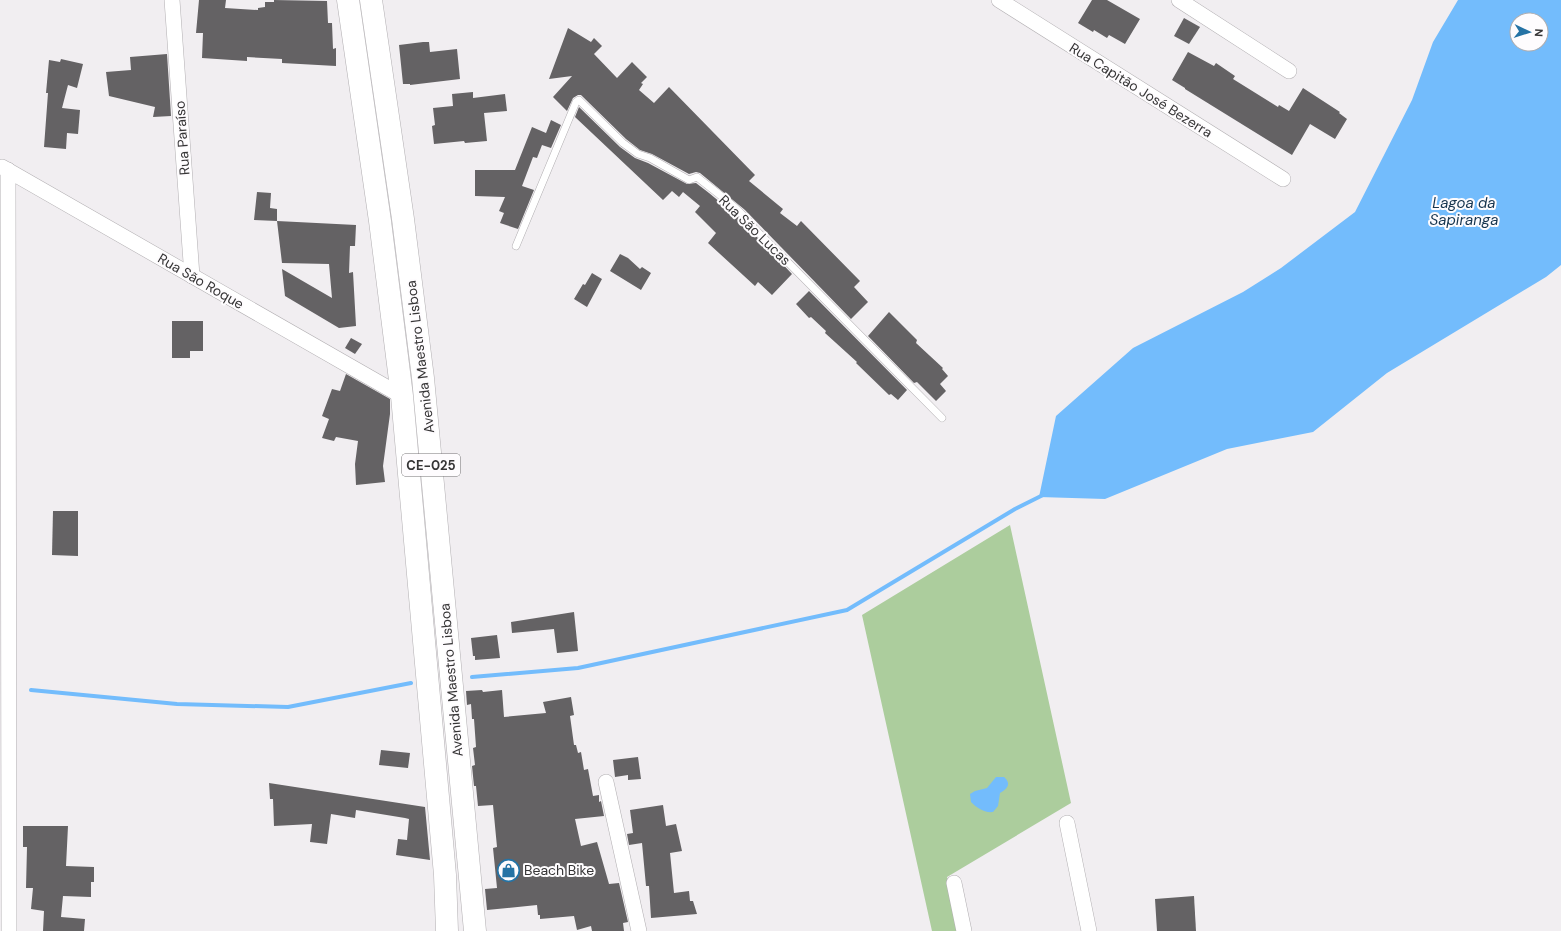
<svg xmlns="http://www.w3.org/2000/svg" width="1561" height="931" font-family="'DM Sans',sans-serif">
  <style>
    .green { fill: #accd9d }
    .water { fill: #73bcfc; fill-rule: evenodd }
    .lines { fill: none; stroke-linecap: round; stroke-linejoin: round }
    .stream { stroke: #73bcfc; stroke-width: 4 }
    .building { fill: #646264 }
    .service-casing { stroke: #b2afb2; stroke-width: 8 }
    .minor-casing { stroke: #b2afb2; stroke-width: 16 }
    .trunk-casing { stroke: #b2afb2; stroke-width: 23 }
    .service { stroke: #fff; stroke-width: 7 }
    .minor { stroke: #fff; stroke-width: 15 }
    .trunk { stroke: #fff; stroke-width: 22 }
    .labels { text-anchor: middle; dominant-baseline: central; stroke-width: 4; stroke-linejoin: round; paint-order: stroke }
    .shield { fill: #fefcfe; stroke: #727172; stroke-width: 1 }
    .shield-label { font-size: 13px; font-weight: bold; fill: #363536 }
    .street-label { font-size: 14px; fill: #363536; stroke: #fefcfe }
    .poi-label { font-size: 14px; fill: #363536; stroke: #fefcfe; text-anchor: start }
    .water-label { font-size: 15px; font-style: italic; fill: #173650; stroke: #fefcfe }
  </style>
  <rect width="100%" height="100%" fill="#f1eef1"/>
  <path class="green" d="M 1010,525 L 1071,803 L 947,877 L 959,931 L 932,931 L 862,615 Z"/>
  <g class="water">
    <path d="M 1458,0 L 1561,0 L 1561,265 L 1546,277 L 1387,373 L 1313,432 L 1227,449 L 1105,499 L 1039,497 L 1056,416 L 1133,348 L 1243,292 L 1281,268 L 1355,212 L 1412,100 L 1433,42 ZM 1517,20 L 1541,20 L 1541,44 L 1517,44 Z"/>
    <path d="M 996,777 L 1004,777 C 1012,784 1007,789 1000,793 L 998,806 L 993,812 C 984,813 977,808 971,802 L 970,794 L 975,791 L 987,788 Z"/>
  </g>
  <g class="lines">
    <g class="stream">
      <path d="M 472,677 L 578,668 L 847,610 L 1015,509 L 1043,495"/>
      <path d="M 31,690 L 177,704 L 288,707 L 411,683"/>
    </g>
  </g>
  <g class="building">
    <path d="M 199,0 L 226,0 L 225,8 L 258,10 L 258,8 L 265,7 L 265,2 L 274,2 L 274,0 L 327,1 L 328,23 L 332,23 L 333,49 L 336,48 L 336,66 L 282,63 L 282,59 L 247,57 L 247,61 L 202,58 L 203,33 L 196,33 Z"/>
    <path d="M 1092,0 L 1107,0 L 1140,19 L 1125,44 L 1109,35 L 1107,38 L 1094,30 L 1093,32 L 1078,23 Z"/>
    <path d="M 1184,18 L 1200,27 L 1189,44 L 1174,36 Z"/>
    <path d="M 568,28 L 591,42 L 594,38 L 602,46 L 594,54 L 617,78 L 632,62 L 647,77 L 641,83 L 643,84 L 639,90 L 654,103 L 669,87 L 755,175 L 749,181 L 783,209 L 780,213 L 797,226 L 801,221 L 860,281 L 854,287 L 868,302 L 851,319 L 745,210 L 700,173 L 696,172 L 689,174 L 652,154 L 640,150 L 626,139 L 581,95 L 578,95 L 573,98 L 567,111 L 553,97 L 572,76 L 549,79 Z"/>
    <path d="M 423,42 L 429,42 L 430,52 L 457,49 L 460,79 L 410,85 L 410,84 L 403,84 L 399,45 Z"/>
    <path d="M 1188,52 L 1214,66 L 1216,63 L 1235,76 L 1233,79 L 1278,107 L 1279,105 L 1289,111 L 1303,88 L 1340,112 L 1339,113 L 1347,119 L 1335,139 L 1310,124 L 1292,155 L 1185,89 L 1185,88 L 1172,80 Z"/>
    <path d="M 167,54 L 171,116 L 153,117 L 155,107 L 109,96 L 106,72 L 131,70 L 130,57 Z"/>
    <path d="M 61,59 L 83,64 L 77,88 L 68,85 L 62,108 L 80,110 L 78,134 L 67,133 L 66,149 L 44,147 L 48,93 L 46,93 L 49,60 L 60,62 Z"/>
    <path d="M 473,92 L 473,98 L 505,94 L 507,111 L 484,113 L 487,141 L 465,143 L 464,141 L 434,144 L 432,126 L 435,125 L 433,108 L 453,106 L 452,94 Z"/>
    <path d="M 579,107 L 620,147 L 635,158 L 648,163 L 687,184 L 696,183 L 709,193 L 738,217 L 792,274 L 772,295 L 758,282 L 755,286 L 708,243 L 716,233 L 695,212 L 700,206 L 683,192 L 679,197 L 672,191 L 663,200 L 575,117 Z"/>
    <path d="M 551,120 L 561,125 L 551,148 L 542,145 L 537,158 L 533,157 L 522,186 L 534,190 L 518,229 L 500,223 L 504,213 L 499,211 L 505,197 L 475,196 L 475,170 L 515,170 L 532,127 L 546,133 Z"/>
    <path d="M 257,192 L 271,193 L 270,208 L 277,209 L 277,221 L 254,220 Z"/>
    <path d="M 277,221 L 356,225 L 355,246 L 350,246 L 349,273 L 353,272 L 356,326 L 339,328 L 285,296 L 282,269 L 332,298 L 329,264 L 282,263 Z"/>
    <path d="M 620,254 L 628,258 L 640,269 L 642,267 L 651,273 L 641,290 L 610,271 Z"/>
    <path d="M 592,273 L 602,279 L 587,307 L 574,299 L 583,284 L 585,285 Z"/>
    <path d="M 809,291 L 907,390 L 898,400 L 891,394 L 889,395 L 856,363 L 857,362 L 825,333 L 826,331 L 811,317 L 809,318 L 796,304 Z"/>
    <path d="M 889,312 L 917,340 L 916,343 L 943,368 L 942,369 L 948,376 L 940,384 L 946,391 L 936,401 L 917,382 L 914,383 L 868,336 Z"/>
    <path d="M 172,321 L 203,321 L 203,351 L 190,351 L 190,358 L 172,358 Z"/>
    <path d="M 351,338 L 362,344 L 355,354 L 345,348 Z"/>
    <path d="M 346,374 L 390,399 L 390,414 L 383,466 L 385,482 L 356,485 L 355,464 L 358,441 L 336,437 L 334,441 L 322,438 L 329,419 L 322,416 L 332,389 L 340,391 Z"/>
    <path d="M 53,511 L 78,511 L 78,556 L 52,555 Z"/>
    <path d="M 574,612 L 578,651 L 557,653 L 554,629 L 512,633 L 511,622 Z"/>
    <path d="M 497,635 L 500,658 L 475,660 L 475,656 L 473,656 L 471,638 Z"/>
    <path d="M 482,690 L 483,692 L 502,690 L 504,717 L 546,713 L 543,702 L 571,697 L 574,715 L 570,716 L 574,745 L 576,745 L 578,753 L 581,752 L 584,770 L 588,769 L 593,796 L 599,795 L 599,802 L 601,801 L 604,816 L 575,819 L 581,846 L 597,842 L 609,884 L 619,883 L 628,922 L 623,923 L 624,931 L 592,931 L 591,926 L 577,930 L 574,916 L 540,919 L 540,915 L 538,915 L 537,905 L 487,910 L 485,889 L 497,888 L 493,848 L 497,847 L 493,805 L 478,806 L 476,786 L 474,786 L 472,766 L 475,765 L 473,748 L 476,747 L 474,719 L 472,719 L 471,704 L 467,705 L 466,691 Z"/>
    <path d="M 381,750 L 410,753 L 408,768 L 379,765 Z"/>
    <path d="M 638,757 L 641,779 L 628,780 L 628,775 L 615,777 L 613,760 Z"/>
    <path d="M 269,783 L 425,807 L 430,860 L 396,855 L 398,839 L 407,840 L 409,819 L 405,818 L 356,810 L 355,818 L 331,814 L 327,844 L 310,842 L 312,824 L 274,826 L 273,799 L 270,799 Z"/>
    <path d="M 663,805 L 666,826 L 676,824 L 682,851 L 670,853 L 674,893 L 689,891 L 690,901 L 693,901 L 697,914 L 651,918 L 649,886 L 646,886 L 642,843 L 629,845 L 627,834 L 633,833 L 630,810 Z"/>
    <path d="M 23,826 L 68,826 L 66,866 L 94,867 L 94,882 L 91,882 L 91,897 L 63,896 L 61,917 L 85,919 L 84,931 L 43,931 L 44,911 L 31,909 L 33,888 L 26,888 L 27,847 L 23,847 Z"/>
    <path d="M 1194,896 L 1196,931 L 1157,931 L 1155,899 Z"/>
  </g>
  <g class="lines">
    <defs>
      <path id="service" d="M 516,246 L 576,102 L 579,100 L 623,143 L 638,154 L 650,158 L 689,180 L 697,177 C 717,193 739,208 754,228 L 942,418"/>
      <g id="minor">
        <path d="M 172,0 L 192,276"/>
        <path d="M 999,0 L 1283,179"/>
        <path d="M 1179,0 L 1289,71"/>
        <path d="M 2,167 L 402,396"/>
        <path d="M 8,170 L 9,931"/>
        <path d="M 606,782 L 639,931"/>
        <path d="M 1067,823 L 1089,931"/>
        <path d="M 954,883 L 964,931"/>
      </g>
      <g id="trunk">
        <path d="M 348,0 L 380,221 L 402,396 L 445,875 L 447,931"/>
        <path d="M 371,0 L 403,219 L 423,378 L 475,931"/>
      </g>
    </defs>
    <use href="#service" class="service-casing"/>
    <use href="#minor" class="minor-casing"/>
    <use href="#trunk" class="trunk-casing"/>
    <use href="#service" class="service"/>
    <use href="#minor" class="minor"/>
    <use href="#trunk" class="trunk"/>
  </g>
  <defs>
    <symbol id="shop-ring" viewBox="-11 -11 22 22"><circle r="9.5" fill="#fefcfe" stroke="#2573a5" stroke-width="1.5"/><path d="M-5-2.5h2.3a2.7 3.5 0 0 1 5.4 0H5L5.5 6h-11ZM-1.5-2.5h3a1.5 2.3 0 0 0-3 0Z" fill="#2573a5"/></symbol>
  </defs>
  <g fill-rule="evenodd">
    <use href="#shop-ring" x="496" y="858" width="25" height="25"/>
  </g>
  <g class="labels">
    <rect class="shield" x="402" y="454" width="58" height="22" rx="3"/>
    <g class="shield-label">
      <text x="431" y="465">CE-025</text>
    </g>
    <g class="street-label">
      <text transform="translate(1141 90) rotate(32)">Rua Capitão José Bezerra</text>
      <text transform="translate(182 138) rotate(-94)">Rua Paraíso</text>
      <text transform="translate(755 230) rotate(44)">Rua São Lucas</text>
      <text transform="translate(201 281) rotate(30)">Rua São Roque</text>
      <text transform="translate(420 357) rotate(-97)">Avenida Maestro Lisboa</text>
      <text transform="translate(451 680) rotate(-95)">Avenida Maestro Lisboa</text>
    </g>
    <g class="poi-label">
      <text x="524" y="870">Beach Bike</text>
    </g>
    <g class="water-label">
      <text x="1464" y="203">Lagoa da<tspan x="1464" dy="17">Sapiranga</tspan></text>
    </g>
  </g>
  <g transform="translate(1529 32) rotate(94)"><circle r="19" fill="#fefcfe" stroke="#aeacae"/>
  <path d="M0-3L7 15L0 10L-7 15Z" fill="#2573a5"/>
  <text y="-6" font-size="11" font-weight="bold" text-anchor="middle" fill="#363536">N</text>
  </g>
</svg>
